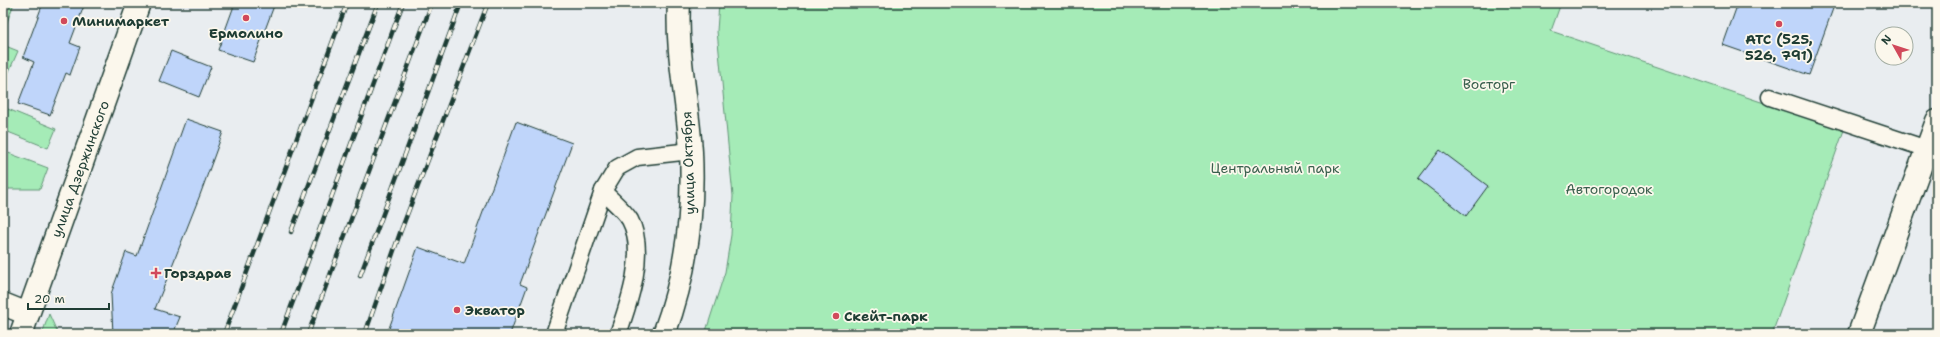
<svg xmlns="http://www.w3.org/2000/svg" width="1940" height="337" font-family="'Shantell Sans',sans-serif">
  <style>
    .green { fill: #a5ebb7; stroke: #629476 }
    .building { fill: #bfd5fa; stroke: #1f3d34 }
    .lines { fill: none; stroke-linecap: round; stroke-linejoin: round }
    .lane-casing { stroke: #1f3d34; stroke-width: 19 }
    .street-casing { stroke: #1f3d34; stroke-width: 25 }
    .secondary-casing { stroke: #1f3d34; stroke-width: 25 }
    .lane { stroke: #fbf7ec; stroke-width: 16 }
    .street { stroke: #fbf7ec; stroke-width: 22 }
    .secondary { stroke: #fbf7ec; stroke-width: 22 }
    .rail-casing { stroke: #1f3d34; stroke-width: 4.5 }
    .rail { stroke: #fbf7ec; stroke-width: 3; stroke-dasharray: 9; stroke-linecap: butt }
    .poi-dot { fill: #d1495b; stroke: #fbf7ec; stroke-width: 1.5 }
    .labels { text-anchor: middle; dominant-baseline: central; stroke-width: 3.5; stroke-linejoin: round; paint-order: stroke }
    .poi-label { font-size: 14px; font-weight: bold; fill: #1f3d34; stroke: #fbf7ec; text-anchor: start }
    .park-label { font-size: 14px; fill: #3a604e; stroke: #fbf7ec }
    .street-label { font-size: 14px; fill: #1f3d34; stroke: #fbf7ec }
  </style>
  <rect width="100%" height="100%" fill="#e9edf0"/>
  <filter id="ink" filterUnits="userSpaceOnUse"><feTurbulence type="fractalNoise" baseFrequency=".025" numOctaves="2"/><feDisplacementMap in="SourceGraphic" scale="8" xChannelSelector="R" yChannelSelector="G"/><feConvolveMatrix kernelMatrix="1 2 1 2 8 2 1 2 1" color-interpolation-filters="sRGB"/></filter>
  <g filter="url(#ink)">
    <g class="green">
      <path d="M 3,3 L 14,3 L 6,25 L 3,24 Z"/>
      <path d="M 719,3 L 1561,3 L 1551,31 L 1844,130 L 1772,334 L 705,334 L 725,272 L 731,235 L 733,196 L 717,31 Z"/>
      <path d="M 3,45 L 18,51 L 3,85 Z"/>
      <path d="M 3,107 L 56,129 L 48,148 L 3,130 Z"/>
      <path d="M 3,151 L 48,168 L 40,189 L 8,189 L 3,203 Z"/>
      <path d="M 49,314 L 58,334 L 42,334 Z"/>
    </g>
    <g class="building">
      <path d="M 43,3 L 85,3 L 70,43 L 80,47 L 70,75 L 66,73 L 50,115 L 18,104 L 34,62 L 23,57 Z"/>
      <path d="M 235,3 L 275,3 L 253,62 L 218,50 Z"/>
      <path d="M 1738,3 L 1835,3 L 1809,75 L 1723,45 Z"/>
      <path d="M 171,51 L 211,67 L 199,97 L 159,81 Z"/>
      <path d="M 186,119 L 223,132 L 200,195 L 155,309 L 180,317 L 173,334 L 113,334 L 111,294 L 126,252 L 137,256 Z"/>
      <path d="M 516,122 L 572,143 L 520,284 L 527,287 L 510,334 L 387,334 L 418,247 L 464,264 Z"/>
      <path d="M 1440,150 L 1488,186 L 1466,216 L 1418,179 Z"/>
    </g>
    <g class="lines">
      <defs>
        <g id="lane">
          <path d="M 1770,97 L 1927,149"/>
          <path d="M 603,191 C 611,200 624,210 630,220 C 647,252 629,303 618,334"/>
          <path d="M 554,334 L 603,191 L 617,168 L 637,157 L 691,151"/>
        </g>
        <path id="street" d="M 21,334 L 139,3"/>
        <g id="secondary">
          <path d="M 3,304 L 28,314"/>
          <path d="M 664,334 C 686,275 694,214 691,152 C 688,102 676,53 679,3"/>
          <path d="M 1859,334 L 1937,121"/>
        </g>
      </defs>
      <use href="#lane" class="lane-casing"/>
      <use href="#street" class="street-casing"/>
      <use href="#secondary" class="secondary-casing"/>
      <use href="#lane" class="lane"/>
      <use href="#street" class="street"/>
      <use href="#secondary" class="secondary"/>
      <defs>
        <g id="rail">
          <path d="M 291,232 L 378,3"/>
          <path d="M 360,276 L 461,3"/>
          <path d="M 224,334 L 347,3"/>
          <path d="M 281,334 L 403,3"/>
          <path d="M 308,334 L 432,3"/>
          <path d="M 365,334 L 400,233 L 488,3"/>
        </g>
      </defs>
      <use href="#rail" class="rail-casing"/>
      <use href="#rail" class="rail"/>
    </g>
  </g>
  <g class="poi-dot">
    <circle cx="246" cy="18" r="4"/>
    <circle cx="64" cy="21" r="4"/>
    <circle cx="1779" cy="24" r="4"/>
    <path d="M154 267h4v4h4v4h-4v4h-4v-4h-4v-4h4z"/>
    <circle cx="457" cy="310" r="4"/>
    <circle cx="836" cy="316" r="4"/>
  </g>
  <g class="labels">
    <g class="poi-label">
      <text x="72" y="21">Минимаркет</text>
      <text x="246" y="33" text-anchor="middle">Ермолино</text>
      <text x="1779" y="39" text-anchor="middle">АТС (525,<tspan x="1779" dy="16">526, 791)</tspan></text>
      <text x="164" y="273">Горздрав</text>
      <text x="465" y="310">Экватор</text>
      <text x="844" y="316">Скейт-парк</text>
    </g>
    <g class="park-label">
      <text x="1489" y="84">Восторг</text>
      <text x="1275" y="168">Центральный парк</text>
      <text x="1609" y="189">Автогородок</text>
    </g>
    <g class="street-label">
      <text transform="translate(688 163) rotate(-92)">улица Октября</text>
      <text transform="translate(80 169) rotate(-70)">улица Дзержинского</text>
    </g>
  </g>
  <rect width="1940" height="337" fill="none" stroke="#fbf7ec" stroke-width="16"/>
  <rect x="8" y="8" width="1924" height="321" fill="none" stroke="#1f3d34" stroke-width="1.5" filter="url(#ink)"/>
  <g transform="translate(1894 46) rotate(309)"><circle r="19" fill="#fbf7ec" stroke="#a3ada2"/>
  <path d="M0-3L7 15L0 10L-7 15Z" fill="#d1495b"/>
  <text y="-6" font-size="11" font-weight="bold" text-anchor="middle" fill="#1f3d34">N</text>
  </g>
  <path d="M28 303v6h81v-6" fill="none" stroke="#1f3d34" stroke-width="2"/>
  <text x="34" y="303" font-size="12" fill="#1f3d34" stroke="#fbf7ec" stroke-width="3" paint-order="stroke">20 m</text>
</svg>
